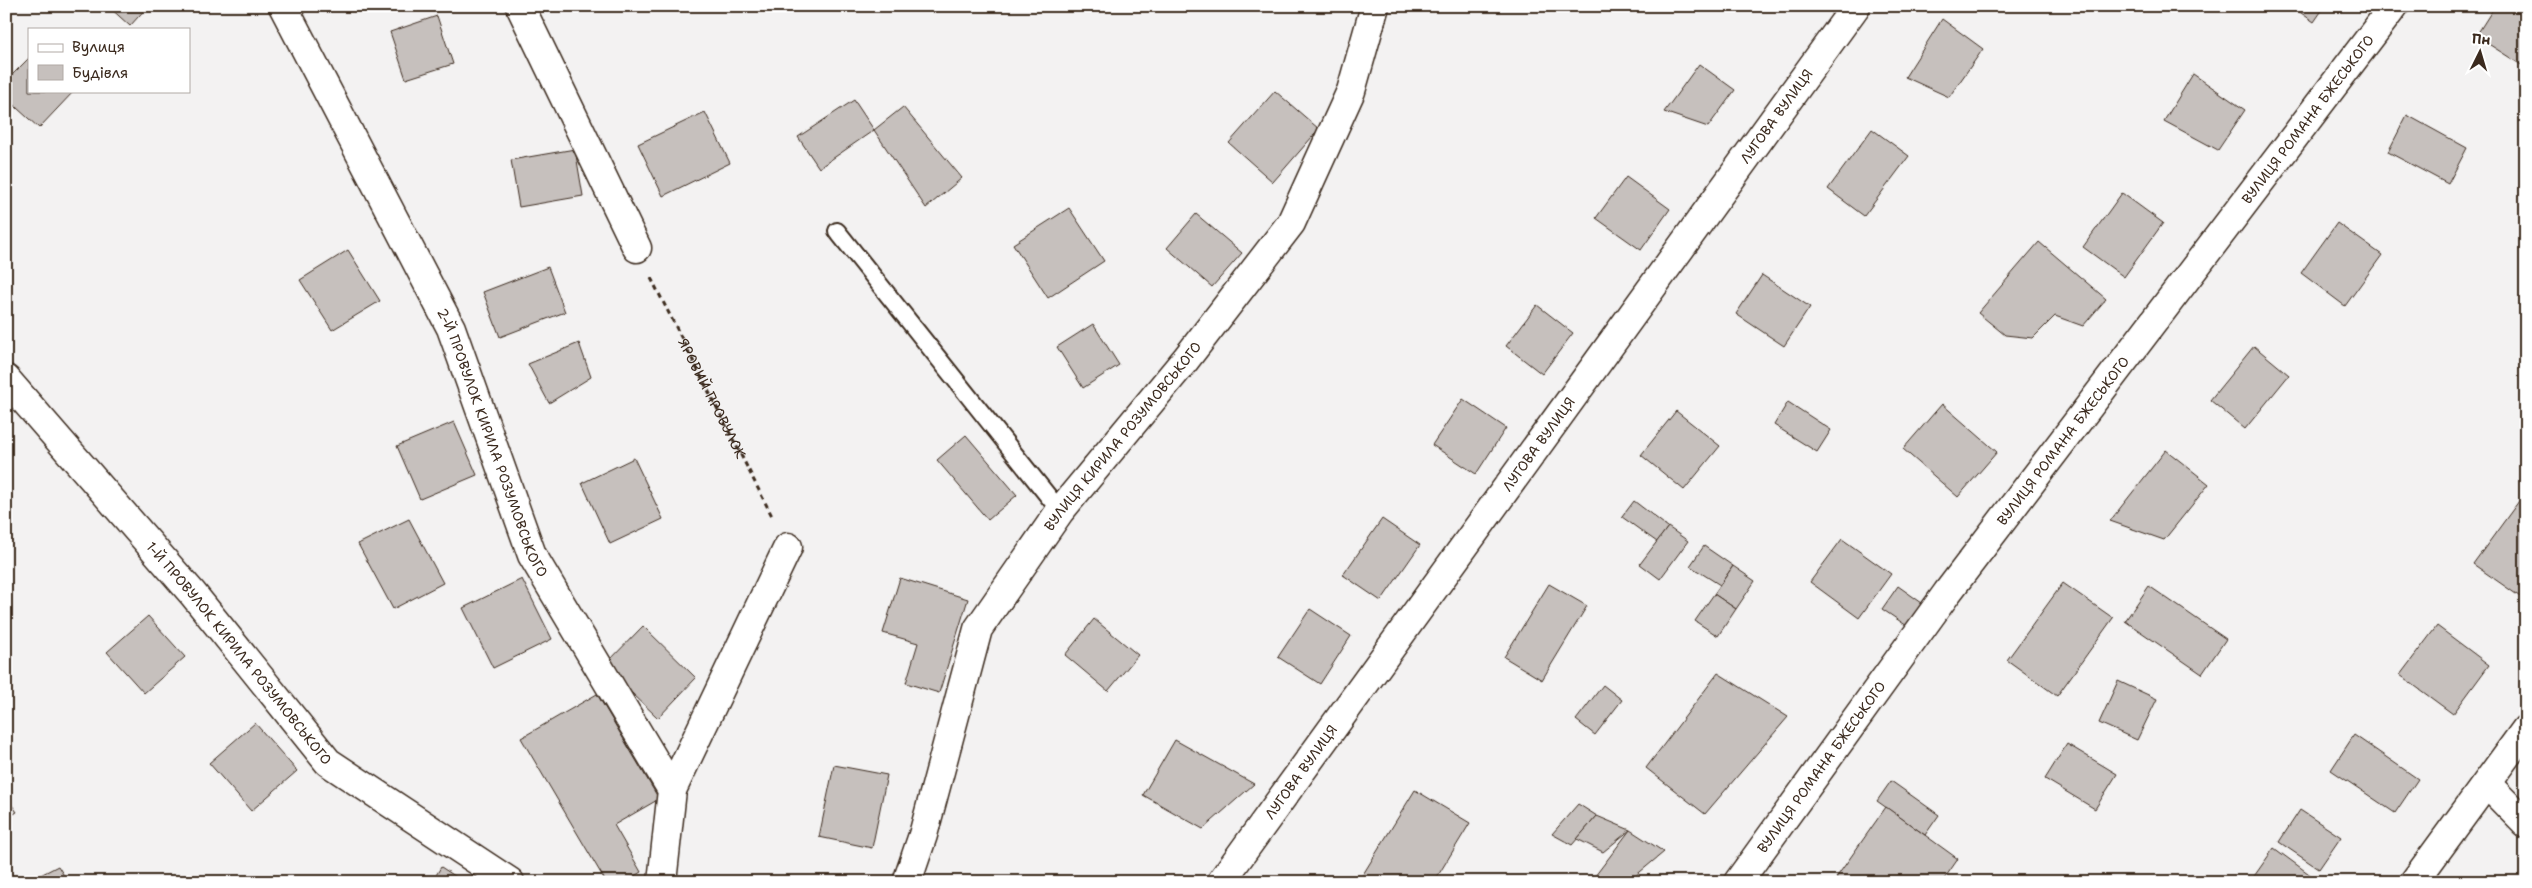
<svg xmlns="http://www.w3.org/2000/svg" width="2532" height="888" font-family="'Shantell Sans',sans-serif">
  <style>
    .building { fill: #c6c0bd; stroke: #3b2a1e }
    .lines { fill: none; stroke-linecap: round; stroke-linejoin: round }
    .lane-casing { stroke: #3b2a1e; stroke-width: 20 }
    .street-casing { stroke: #3b2a1e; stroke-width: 31 }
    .path { stroke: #3b2a1e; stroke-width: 3; stroke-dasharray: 5 4; stroke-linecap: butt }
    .lane { stroke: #fff; stroke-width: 16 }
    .street { stroke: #fff; stroke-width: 28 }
    .labels { text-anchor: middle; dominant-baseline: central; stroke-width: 4; stroke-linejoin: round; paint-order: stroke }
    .street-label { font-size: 14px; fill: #3b2a1e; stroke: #fff }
  </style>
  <rect width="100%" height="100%" fill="#f3f2f2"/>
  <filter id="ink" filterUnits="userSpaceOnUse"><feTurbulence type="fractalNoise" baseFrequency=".02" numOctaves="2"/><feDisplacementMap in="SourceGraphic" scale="10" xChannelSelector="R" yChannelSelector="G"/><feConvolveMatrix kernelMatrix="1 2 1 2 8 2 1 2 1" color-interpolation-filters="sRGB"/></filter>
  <g filter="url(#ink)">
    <g class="building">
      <path d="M 108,6 L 148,6 L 130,26 Z"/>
      <path d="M 2291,6 L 2325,6 L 2314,22 Z"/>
      <path d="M 2495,6 L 2526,6 L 2526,68 L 2476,36 Z"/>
      <path d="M 437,16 L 453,64 L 406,79 L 390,32 Z"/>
      <path d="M 1942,19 L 1983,49 L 1949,97 L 1905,77 Z"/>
      <path d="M 29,58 L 29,91 L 74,91 L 39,128 L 6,98 L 6,81 Z"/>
      <path d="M 1699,64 L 1735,90 L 1708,127 L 1664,112 Z"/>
      <path d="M 2193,74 L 2245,110 L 2218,150 L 2164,121 Z"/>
      <path d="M 1275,91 L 1319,129 L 1273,182 L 1229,143 Z"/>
      <path d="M 854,100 L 874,130 L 819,168 L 798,137 Z"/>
      <path d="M 903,107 L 962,178 L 926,208 L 874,130 Z"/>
      <path d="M 705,112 L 730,163 L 663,196 L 638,144 Z"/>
      <path d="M 2407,115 L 2467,148 L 2448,184 L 2388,152 Z"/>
      <path d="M 1872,129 L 1909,156 L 1864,216 L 1828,189 Z"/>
      <path d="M 575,149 L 583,196 L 519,207 L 511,160 Z"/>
      <path d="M 1626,177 L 1670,209 L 1641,250 L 1596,218 Z"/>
      <path d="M 2122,193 L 2163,223 L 2124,277 L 2083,247 Z"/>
      <path d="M 1069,208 L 1104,261 L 1048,298 L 1013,244 Z"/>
      <path d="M 1196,214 L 1242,253 L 1212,287 L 1167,248 Z"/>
      <path d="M 2337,223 L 2382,255 L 2345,306 L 2301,273 Z"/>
      <path d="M 2039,242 L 2106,299 L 2083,326 L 2055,316 L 2033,338 L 2005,335 L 1978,313 Z"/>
      <path d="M 348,250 L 380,301 L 332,330 L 300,280 Z"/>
      <path d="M 548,267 L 565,312 L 500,337 L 483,292 Z"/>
      <path d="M 1762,275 L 1810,307 L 1784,346 L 1736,314 Z"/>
      <path d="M 1537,305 L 1573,333 L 1542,374 L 1506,346 Z"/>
      <path d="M 1093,324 L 1119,365 L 1083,388 L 1057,347 Z"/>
      <path d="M 579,343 L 591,377 L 549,403 L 528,364 Z"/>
      <path d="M 2254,346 L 2289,375 L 2245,429 L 2210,400 Z"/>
      <path d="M 1463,399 L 1506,428 L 1476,474 L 1432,445 Z"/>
      <path d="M 1788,402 L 1831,430 L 1817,452 L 1774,425 Z"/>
      <path d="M 1942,404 L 1997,452 L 1958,497 L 1903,449 Z"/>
      <path d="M 1676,411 L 1720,446 L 1684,490 L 1641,455 Z"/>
      <path d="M 454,422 L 477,475 L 420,499 L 397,446 Z"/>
      <path d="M 966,435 L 1017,495 L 988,520 L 937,460 Z"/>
      <path d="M 2166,450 L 2209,484 L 2164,540 L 2110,521 Z"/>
      <path d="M 634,458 L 663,519 L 610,544 L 582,483 Z"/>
      <path d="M 1634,501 L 1668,527 L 1657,542 L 1622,517 Z"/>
      <path d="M 2519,501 L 2526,506 L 2526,601 L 2473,564 Z"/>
      <path d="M 409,519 L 443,583 L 393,609 L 358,544 Z"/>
      <path d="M 1382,519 L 1420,545 L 1381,601 L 1343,575 Z"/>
      <path d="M 1668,527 L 1688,541 L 1660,579 L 1640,564 Z"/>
      <path d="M 1842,539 L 1891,574 L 1859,618 L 1810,582 Z"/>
      <path d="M 1704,546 L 1733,566 L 1720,585 L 1690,566 Z"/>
      <path d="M 1733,566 L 1755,581 L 1736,609 L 1714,594 Z"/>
      <path d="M 900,578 L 968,599 L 939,693 L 906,683 L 918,643 L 883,633 Z"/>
      <path d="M 522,579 L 552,639 L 493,668 L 463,608 Z"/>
      <path d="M 2063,583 L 2113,618 L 2057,696 L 2007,660 Z"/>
      <path d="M 1549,584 L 1587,606 L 1542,680 L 1504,657 Z"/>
      <path d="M 1898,586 L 1929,608 L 1913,630 L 1882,609 Z"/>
      <path d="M 2149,586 L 2226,639 L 2202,674 L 2125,621 Z"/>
      <path d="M 1714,594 L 1736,609 L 1718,636 L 1695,621 Z"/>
      <path d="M 1310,609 L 1351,636 L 1320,684 L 1278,657 Z"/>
      <path d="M 148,616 L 185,657 L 144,693 L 107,652 Z"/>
      <path d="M 1094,619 L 1138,655 L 1108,691 L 1065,655 Z"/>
      <path d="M 643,626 L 696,678 L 658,718 L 604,666 Z"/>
      <path d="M 2437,626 L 2489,665 L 2453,714 L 2400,675 Z"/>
      <path d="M 1718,673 L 1788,717 L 1705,814 L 1646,768 Z"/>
      <path d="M 2118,681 L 2157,699 L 2137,740 L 2099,723 Z"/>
      <path d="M 1603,685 L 1622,700 L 1595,735 L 1576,720 Z"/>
      <path d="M 597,694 L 659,799 L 614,825 L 641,872 L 625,882 L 606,882 L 521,738 Z"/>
      <path d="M 255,723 L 297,771 L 251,811 L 209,763 Z"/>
      <path d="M 2354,735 L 2418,779 L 2395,813 L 2331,770 Z"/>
      <path d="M 1175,740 L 1254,784 L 1203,829 L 1143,795 Z"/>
      <path d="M 2067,744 L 2117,774 L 2095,809 L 2045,779 Z"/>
      <path d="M 834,765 L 887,775 L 872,848 L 819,837 Z"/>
      <path d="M 1891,781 L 1939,815 L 1925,835 L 1877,801 Z"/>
      <path d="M 1415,790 L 1470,823 L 1434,882 L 1372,882 L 1362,876 Z"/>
      <path d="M 6,797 L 17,812 L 6,819 Z"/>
      <path d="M 1578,804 L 1597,816 L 1572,845 L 1552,834 Z"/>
      <path d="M 1886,807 L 1958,859 L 1942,882 L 1841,882 L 1836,878 Z"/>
      <path d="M 2300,810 L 2341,837 L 2319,869 L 2279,842 Z"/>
      <path d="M 1597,816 L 1630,830 L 1603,852 L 1577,839 Z"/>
      <path d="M 1630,830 L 1664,852 L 1628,882 L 1606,882 L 1595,876 Z"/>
      <path d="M 2274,848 L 2320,882 L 2250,882 Z"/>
      <path d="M 58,866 L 68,882 L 27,882 Z"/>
      <path d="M 441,867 L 464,882 L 432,882 Z"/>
    </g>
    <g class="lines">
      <defs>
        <path id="lane" d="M 837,231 L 1060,511"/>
        <g id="street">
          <path id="s2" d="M 283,6 L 451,328 L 532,555 L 672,790 L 662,882"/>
          <path d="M 520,6 L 637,248"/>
          <path id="s3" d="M 6,379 L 193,594 L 328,762 L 510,882"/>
          <path d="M 2487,784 L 2526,824"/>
          <path d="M 672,790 L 788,547"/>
          <path id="s4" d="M 907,882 L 923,835 L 978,629 L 1060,511 L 1186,359 L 1291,223 L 1351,91 L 1375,6"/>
          <path id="s5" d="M 1221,882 L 1856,6"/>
          <path id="s6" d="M 1738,882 L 1947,593 L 2394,6"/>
          <path d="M 2414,882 L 2526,729"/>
        </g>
      </defs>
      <use href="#lane" class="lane-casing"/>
      <use href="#street" class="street-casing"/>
      <path class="path" id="s1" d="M 651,278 L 773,518"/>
      <use href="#lane" class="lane"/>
      <use href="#street" class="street"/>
    </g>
  </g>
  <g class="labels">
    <g class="street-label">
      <text stroke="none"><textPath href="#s5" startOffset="946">ЛУГОВА ВУЛИЦЯ</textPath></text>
      <text stroke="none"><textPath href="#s6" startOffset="952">ВУЛИЦЯ РОМАНА БЖЕСЬКОГО</textPath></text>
      <text stroke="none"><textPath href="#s1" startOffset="135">ЯРОВИЙ ПРОВУЛОК</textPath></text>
      <text stroke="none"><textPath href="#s4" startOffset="504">ВУЛИЦЯ КИРИЛА РОЗУМОВСЬКОГО</textPath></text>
      <text stroke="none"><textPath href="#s6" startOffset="548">ВУЛИЦЯ РОМАНА БЖЕСЬКОГО</textPath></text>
      <text stroke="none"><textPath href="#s2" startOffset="485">2-Й ПРОВУЛОК КИРИЛА РОЗУМОВСЬКОГО</textPath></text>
      <text stroke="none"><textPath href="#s5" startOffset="541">ЛУГОВА ВУЛИЦЯ</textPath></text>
      <text stroke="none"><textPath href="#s3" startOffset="360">1-Й ПРОВУЛОК КИРИЛА РОЗУМОВСЬКОГО</textPath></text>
      <text stroke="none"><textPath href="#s6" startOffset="142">ВУЛИЦЯ РОМАНА БЖЕСЬКОГО</textPath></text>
      <text stroke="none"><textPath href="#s5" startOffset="136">ЛУГОВА ВУЛИЦЯ</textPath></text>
    </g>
  </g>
  <rect width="2532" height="888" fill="none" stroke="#fff" stroke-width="25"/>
  <rect x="12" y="12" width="2507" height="863" fill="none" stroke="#3b2a1e" stroke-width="2" filter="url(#ink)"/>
  <rect x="28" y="28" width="162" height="65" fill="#ffffff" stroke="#b1aaa5"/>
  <rect x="38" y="44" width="25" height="8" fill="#ffffff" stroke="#b1aaa5"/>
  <text x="72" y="52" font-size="15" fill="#3b2a1e">Вулиця</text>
  <rect x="38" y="65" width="25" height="15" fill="#c6c0bd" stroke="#b1aaa5"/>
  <text x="72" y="78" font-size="15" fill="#3b2a1e">Будівля</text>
  <g transform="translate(2480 52) rotate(5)" stroke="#ffffff" stroke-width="4" paint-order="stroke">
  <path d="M0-4L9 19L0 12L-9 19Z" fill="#3b2a1e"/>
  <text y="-8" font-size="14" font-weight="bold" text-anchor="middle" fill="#3b2a1e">Пн</text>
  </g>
</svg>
